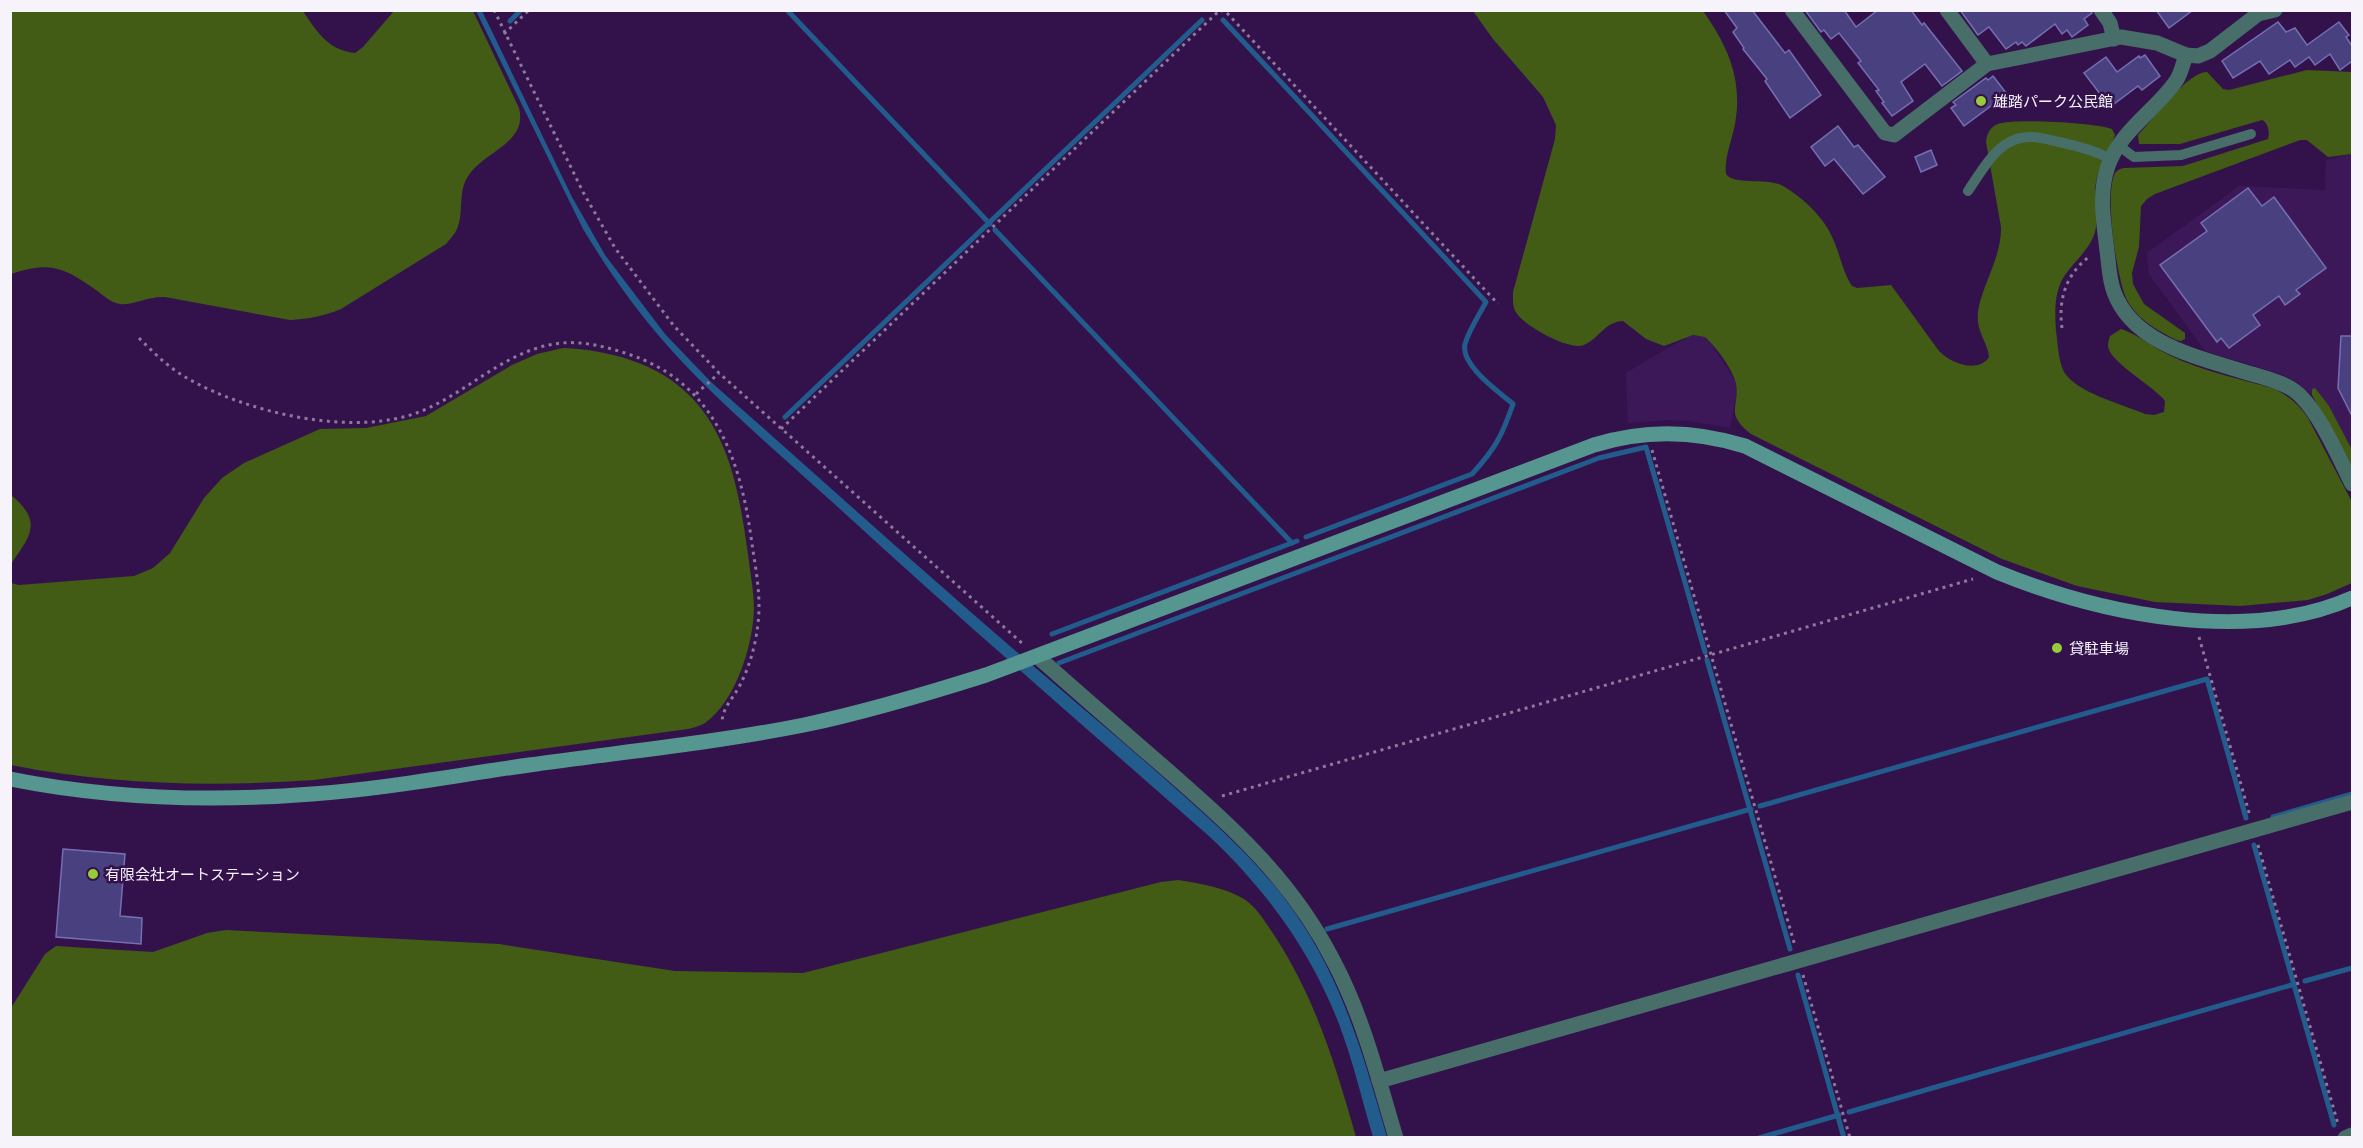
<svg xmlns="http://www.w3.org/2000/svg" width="2363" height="1148" font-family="Poppins,'Noto Sans JP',sans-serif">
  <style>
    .built { fill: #3d1859 }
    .forest { fill: #425b15 }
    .water { fill: #225c8c }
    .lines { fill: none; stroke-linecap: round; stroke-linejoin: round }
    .stream { stroke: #225c8c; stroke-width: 5 }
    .building { fill: #49407f; stroke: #756fb2; stroke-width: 1.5 }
    .path { stroke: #8c799b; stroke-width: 3; stroke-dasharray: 3 4.5; stroke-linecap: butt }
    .lane { stroke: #476e69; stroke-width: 10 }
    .street { stroke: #476e69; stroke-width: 15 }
    .secondary { stroke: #569690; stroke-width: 15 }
    .poi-dot { fill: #98cb37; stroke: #33124c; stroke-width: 2 }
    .labels { text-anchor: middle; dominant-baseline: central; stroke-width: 5; stroke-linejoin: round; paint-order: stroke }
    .poi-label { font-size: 15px; fill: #f6f3fa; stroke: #33124c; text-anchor: start }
  </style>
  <rect width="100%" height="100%" fill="#33124c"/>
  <g class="built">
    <path d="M 2352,154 L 2352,467 L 2322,410 L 2312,395 L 2297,382 L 2281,374 L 2205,351 L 2149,274 L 2147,253 L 2239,186 L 2325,190 L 2326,160 Z"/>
    <path d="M 1693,335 L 1705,337 L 1710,342 L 1735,381 L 1737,391 L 1730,428 L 1689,421 L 1668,420 L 1628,423 L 1626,373 L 1673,345 Z"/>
  </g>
  <g class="forest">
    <path d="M 10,11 L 303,11 C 317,32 328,50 355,53 L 363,47 L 394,11 L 473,11 L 519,108 C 528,144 483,151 467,178 C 458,193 464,213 457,229 C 455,234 450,239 446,244 L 341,309 C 324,316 309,319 290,320 L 165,297 C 148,296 131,306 120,304 C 111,303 103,295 96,290 C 64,267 49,261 11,274 Z"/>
    <path d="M 1473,11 L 1703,11 C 1728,46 1743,80 1735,124 C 1732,140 1724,158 1726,174 C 1734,186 1768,177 1783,186 C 1802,197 1825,218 1833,239 C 1840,254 1843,273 1852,286 L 1857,288 L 1891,285 L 1939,351 C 1950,363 1978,374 1989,357 C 1988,345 1979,334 1978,322 C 1975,295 2002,261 2001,227 L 1986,142 C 1987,133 1990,127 1998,124 C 2015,118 2095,123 2112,129 L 2115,135 C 2109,152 2099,164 2096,182 C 2093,198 2099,218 2095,232 C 2089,252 2070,264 2061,282 C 2054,298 2055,314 2056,331 C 2058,344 2058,360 2064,372 C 2077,393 2122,404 2145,414 L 2154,415 L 2164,412 L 2165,401 C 2154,386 2109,362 2108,346 C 2108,342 2109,339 2110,336 L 2121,329 C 2139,335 2152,347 2169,355 C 2202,371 2240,379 2275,389 C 2290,397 2299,405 2308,418 L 2352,502 L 2352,583 L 2327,594 L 2308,600 L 2240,606 L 2155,602 L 2077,586 L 2002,559 L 1751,434 C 1724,413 1740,407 1736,384 C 1733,369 1716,347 1705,337 L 1693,335 L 1664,346 L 1646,339 L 1623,321 C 1604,322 1600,338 1584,345 C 1570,351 1527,327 1518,315 C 1512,308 1513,301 1513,292 L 1555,139 L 1556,125 L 1543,97 L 1493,39 Z"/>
    <path d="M 2307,70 L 2352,72 L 2352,154 L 2328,157 L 2307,140 L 2300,140 L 2155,194 L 2147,199 L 2141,206 L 2139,247 L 2132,273 L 2133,284 L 2144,304 L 2185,333 L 2185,339 L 2181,341 L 2176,340 C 2157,330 2138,320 2127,300 C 2117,281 2103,189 2116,172 C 2119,169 2120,169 2124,168 L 2183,166 L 2268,139 C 2270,133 2268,122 2262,120 L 2180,144 L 2139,144 L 2138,135 C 2152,121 2188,71 2207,72 L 2223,89 L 2229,90 Z"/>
    <path d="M 563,348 C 609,350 659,363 692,398 C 732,440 740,500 748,554 C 750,572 754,591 754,609 C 753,645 736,701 705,723 C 700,726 693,728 688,729 L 314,780 C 212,787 111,785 11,765 L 11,583 L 19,585 L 134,576 L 153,568 L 170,553 L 204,498 L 222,478 L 244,463 L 320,429 L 366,428 L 426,416 L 512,365 L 537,354 Z"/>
    <path d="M 2315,388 L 2329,406 L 2352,450 L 2352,467 L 2312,395 L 2312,389 Z"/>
    <path d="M 11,495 C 43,522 31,535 11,564 Z"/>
    <path d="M 1178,880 C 1199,883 1226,888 1244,899 C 1258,908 1267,925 1276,938 C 1316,1000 1336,1067 1356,1137 L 11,1137 L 11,1008 L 45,954 L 56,946 L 153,952 L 207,933 L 226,930 L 499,944 L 675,971 L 803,973 L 1161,882 Z"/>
  </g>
  <path class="water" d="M 476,11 L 482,11 L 572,197 L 605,255 L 665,334 L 711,382 C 811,470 910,560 1011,647 C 1062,691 1114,734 1165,779 C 1212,821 1259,861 1295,913 C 1343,981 1364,1058 1387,1137 L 1373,1137 C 1362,1100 1353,1061 1339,1024 C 1311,951 1266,890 1210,837 C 1086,728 961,620 840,509 C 779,453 712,398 659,336 C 630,302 606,267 583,229 Z"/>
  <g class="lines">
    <g class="stream">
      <path d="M 787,10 L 990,224"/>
      <path d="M 1223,20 L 1486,302 C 1479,315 1469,330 1465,344 C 1460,365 1499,392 1513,404 C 1502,436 1495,449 1472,474 L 1306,537"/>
      <path d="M 510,21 L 521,10"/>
      <path d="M 995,230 L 1292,543"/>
      <path d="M 785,417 L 1202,20"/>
      <path d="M 1052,634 L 1297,541"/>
      <path d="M 1707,660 L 1790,949"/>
      <path d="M 1059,663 L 1599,458 L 1646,447 L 1705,652"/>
      <path d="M 1760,806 L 2207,679 L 2246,818"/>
      <path d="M 2273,817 L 2352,794"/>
      <path d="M 2254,845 L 2334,1125"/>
      <path d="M 1327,929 L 1751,809"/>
      <path d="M 1798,975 L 1844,1138"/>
      <path d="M 2305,981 L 2352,968"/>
      <path d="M 1849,1112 L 2295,984"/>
      <path d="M 1759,1138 L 1839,1115"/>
    </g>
  </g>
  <g class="building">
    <path d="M 1724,10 L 1752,10 L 1785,53 L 1789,50 L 1821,95 L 1790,118 L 1765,81 L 1767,79 L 1743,49 L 1744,48 L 1733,32 L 1737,28 Z"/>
    <path d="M 1805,10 L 1844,10 L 1856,27 L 1878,10 L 1911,10 L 1922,25 L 1924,23 L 1962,71 L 1942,86 L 1925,64 L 1901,82 L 1913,101 L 1892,116 L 1882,103 L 1884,102 L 1876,91 L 1879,90 L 1858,63 L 1861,61 L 1839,33 L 1831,39 L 1824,30 L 1821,32 Z"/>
    <path d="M 1960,10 L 2091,10 L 2092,13 L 2084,19 L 2088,25 L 2072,37 L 2067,30 L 2062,34 L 2055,24 L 2026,46 L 2022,42 L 2018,45 L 2016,42 L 2006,49 L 1989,27 L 1978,35 Z"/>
    <path d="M 2156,10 L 2193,10 L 2169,28 Z"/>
    <path d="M 2278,22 L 2286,32 L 2295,28 L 2307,45 L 2339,22 L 2349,35 L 2346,37 L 2352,46 L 2352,61 L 2340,70 L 2330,54 L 2315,65 L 2309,57 L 2295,67 L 2290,60 L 2269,74 L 2260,61 L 2233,78 L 2222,61 Z"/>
    <path d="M 2145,55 L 2160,76 L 2142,90 L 2138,86 L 2110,107 L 2084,73 L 2106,57 L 2117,72 L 2139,56 L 2140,58 Z"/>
    <path d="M 1993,76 L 2007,94 L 1964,126 L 1951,108 L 1956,105 L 1953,102 L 1986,78 L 1988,80 Z"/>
    <path d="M 1838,126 L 1854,147 L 1858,145 L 1885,177 L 1863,194 L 1834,159 L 1825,166 L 1811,147 Z"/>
    <path d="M 1931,150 L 1937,165 L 1921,172 L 1915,157 Z"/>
    <path d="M 2248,188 L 2262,206 L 2274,197 L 2326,268 L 2296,290 L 2300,294 L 2285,305 L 2279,296 L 2253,315 L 2260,325 L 2229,348 L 2221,338 L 2217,342 L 2160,265 L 2207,231 L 2201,223 Z"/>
    <path d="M 2341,336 L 2352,336 L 2352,416 L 2338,388 Z"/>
    <path d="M 63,849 L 125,854 L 120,916 L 142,918 L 141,944 L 56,937 Z"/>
  </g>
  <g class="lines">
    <g class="path">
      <path d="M 494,10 L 583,192 L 615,248 L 674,326 L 719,373 L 1023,644"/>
      <path d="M 1220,10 L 1228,14 L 1498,304"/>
      <path d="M 504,34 L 529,10"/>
      <path d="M 2062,328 C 2058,299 2066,274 2090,256"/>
      <path d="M 139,338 C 154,353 169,368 187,378 C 247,413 358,439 424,410 C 471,390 508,348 562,343 C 584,341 607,347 628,354 C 716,383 741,461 752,544 C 755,564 759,585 759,606 C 759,632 752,662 740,685 C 733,699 722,708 722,723"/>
      <path d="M 696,394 L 719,373"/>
      <path d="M 781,429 L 1220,10"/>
      <path d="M 1652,450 L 1795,946"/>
      <path d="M 2199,637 L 2250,816"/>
      <path d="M 1222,796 L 1973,579"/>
      <path d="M 2258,845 L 2338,1124"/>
      <path d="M 1803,975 L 1850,1138"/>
    </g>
    <g class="lane">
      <path d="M 2119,146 L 2134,157 L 2181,155 L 2251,134"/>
      <path d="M 1968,191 C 1984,168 1999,136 2031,137 C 2040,137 2050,140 2059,142 C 2078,146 2094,150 2111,159"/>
    </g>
    <g class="street">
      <path d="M 1792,10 L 1885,133 L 1894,135 L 1987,64 L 2121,37 L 2157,43 L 2186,55 L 2198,56 L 2210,51 L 2258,14 L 2275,10"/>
      <path d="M 1947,10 L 1987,64"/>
      <path d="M 2101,10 L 2110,23 L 2114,39"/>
      <path d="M 2186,55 C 2183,63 2181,74 2176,81 C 2156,110 2120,131 2108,166 C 2098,194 2104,223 2107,251 C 2109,265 2109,279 2114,292 C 2133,344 2198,357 2245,372 C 2261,377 2278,380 2292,389 C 2316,404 2339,458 2352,484"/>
      <path d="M 1038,657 C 1080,694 1122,731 1165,768 C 1233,828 1292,879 1334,962 C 1363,1017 1378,1078 1396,1138"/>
      <path d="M 1379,1081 L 2352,802"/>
      <path d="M 2345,1138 L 2352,1135"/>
    </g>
    <path class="secondary" d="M 10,779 C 110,799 211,802 312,794 C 384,789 458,775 529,765 C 621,752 714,743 804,725 C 866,712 926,694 986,675 L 1594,445 C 1645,429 1694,430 1745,446 L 1997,572 C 2100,614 2246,645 2352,598"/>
  </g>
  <g class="poi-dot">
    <circle cx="1981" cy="101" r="6"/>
    <circle cx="2057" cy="648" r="6"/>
    <circle cx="93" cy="874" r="6"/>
  </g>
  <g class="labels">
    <g class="poi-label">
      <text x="1993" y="101">雄踏パーク公民館</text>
      <text x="2069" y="648">貸駐車場</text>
      <text x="105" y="874">有限会社オートステーション</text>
    </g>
  </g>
  <rect width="2363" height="1148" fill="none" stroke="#f6f3fa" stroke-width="24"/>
</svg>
